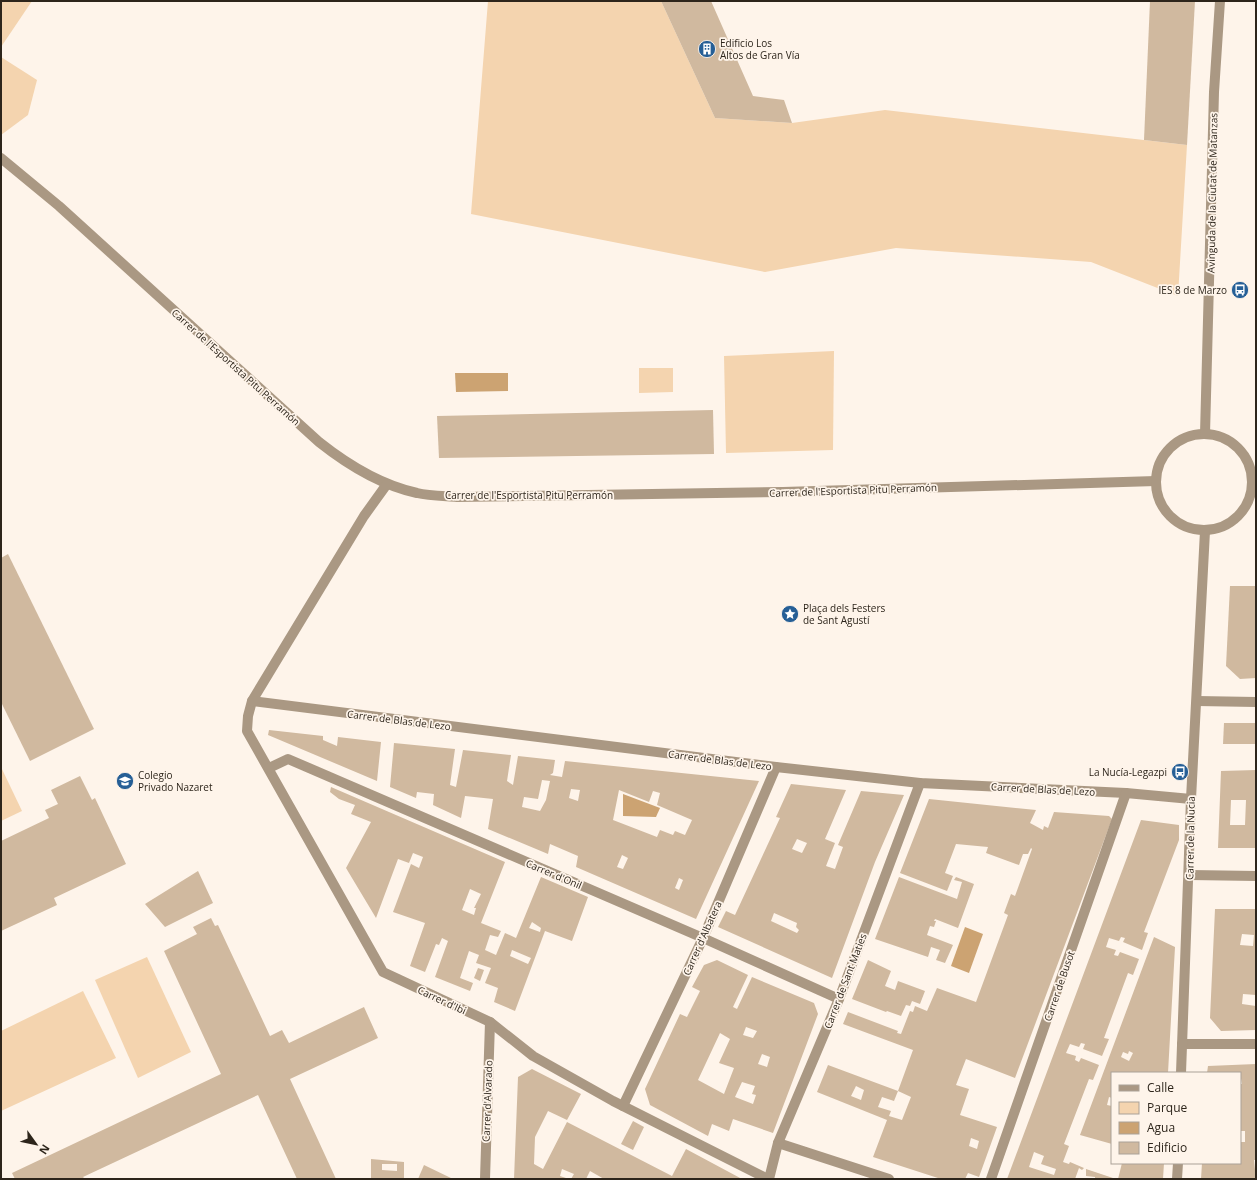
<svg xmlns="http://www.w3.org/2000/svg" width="1257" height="1180" font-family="'Open Sans',sans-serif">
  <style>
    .green { fill: #f4d4af }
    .water { fill: #cca372 }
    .building { fill: #d0b99f; fill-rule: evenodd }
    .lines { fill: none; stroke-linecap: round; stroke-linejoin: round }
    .minor { stroke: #aa9883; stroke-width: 10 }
    .labels { text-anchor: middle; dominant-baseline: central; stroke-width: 3.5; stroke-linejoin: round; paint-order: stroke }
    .poi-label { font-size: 10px; fill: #2d251b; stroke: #fef4ea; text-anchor: start }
    .street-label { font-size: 10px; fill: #2d251b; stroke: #fef4ea }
  </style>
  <rect width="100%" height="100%" fill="#fef4ea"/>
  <g class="green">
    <path d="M 1,1 L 32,1 L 1,47 Z"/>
    <path d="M 488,1 L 661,1 L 715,118 L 792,123 L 885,110 L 1187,145 L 1178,296 L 1091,262 L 896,248 L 765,272 L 471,214 Z"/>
    <path d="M 1,57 L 37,80 L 28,115 L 1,135 Z"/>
    <path d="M 834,351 L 833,450 L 726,453 L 724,356 Z"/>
    <path d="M 639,368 L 673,368 L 673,392 L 639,393 Z"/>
    <path d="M 1,767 L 22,811 L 1,821 Z"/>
    <path d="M 147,957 L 191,1052 L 138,1078 L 95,980 Z"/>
    <path d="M 83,991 L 116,1058 L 1,1111 L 1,1031 Z"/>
  </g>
  <g class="water">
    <path d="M 455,373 L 508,373 L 508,391 L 456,392 Z"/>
    <path d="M 623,794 L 660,808 L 656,817 L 623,816 Z"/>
    <path d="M 965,927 L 983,934 L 969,973 L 951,966 Z"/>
  </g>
  <g class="building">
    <path d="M 661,1 L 711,1 L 753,96 L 784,100 L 792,123 L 715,118 Z"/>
    <path d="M 1150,1 L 1195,1 L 1187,145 L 1144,140 Z"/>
    <path d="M 713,410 L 714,454 L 439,458 L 437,416 Z"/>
    <path d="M 8,554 L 94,729 L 30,761 L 1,702 L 1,558 Z"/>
    <path d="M 1230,586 L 1256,586 L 1256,678 L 1240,679 L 1226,666 Z"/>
    <path d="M 1224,723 L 1256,723 L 1256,744 L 1223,744 Z"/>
    <path d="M 269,730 L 323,736 L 323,740 L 337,746 L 338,737 L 381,742 L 377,781 L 268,735 Z"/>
    <path d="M 394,743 L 455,749 L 450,785 L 456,787 L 463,750 L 511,755 L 507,781 L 513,785 L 518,756 L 555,760 L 553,773 L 550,775 L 562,777 L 565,761 L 759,781 L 696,919 L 576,867 L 578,856 L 550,844 L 548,854 L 488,829 L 493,799 L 465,796 L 461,818 L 433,805 L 434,794 L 417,792 L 416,798 L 390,787 ZM 542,780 L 550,781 L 546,800 L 540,811 L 522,807 L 524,797 L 538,799 ZM 571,789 L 580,790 L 578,801 L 569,798 ZM 619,790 L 649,802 L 653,791 L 660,793 L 657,805 L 692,820 L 685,835 L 675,831 L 673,835 L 660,830 L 657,837 L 613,820 ZM 622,855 L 628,858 L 623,869 L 617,867 ZM 679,878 L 683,880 L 679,890 L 675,888 Z"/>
    <path d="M 1256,770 L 1256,848 L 1218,848 L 1221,771 ZM 1231,800 L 1246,800 L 1245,825 L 1230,825 Z"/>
    <path d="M 80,776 L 92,800 L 95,798 L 126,864 L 54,898 L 57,905 L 1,931 L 1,841 L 49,818 L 45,810 L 58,804 L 51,790 Z"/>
    <path d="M 791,784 L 846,790 L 825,839 L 835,843 L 826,866 L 835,869 L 843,847 L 838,845 L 861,791 L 904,795 L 875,862 L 832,978 L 718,927 L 726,911 L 735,915 L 780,818 L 776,817 ZM 797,839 L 807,843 L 802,853 L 792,849 ZM 774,913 L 797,923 L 796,927 L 799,930 L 797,933 L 771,921 Z"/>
    <path d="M 331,787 L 505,862 L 481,923 L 501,931 L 498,937 L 490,935 L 485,950 L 496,955 L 505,933 L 516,938 L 541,877 L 588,897 L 572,941 L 545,931 L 515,1011 L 494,1002 L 498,988 L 485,983 L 491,968 L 476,963 L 479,955 L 469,951 L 460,978 L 473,983 L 470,991 L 435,977 L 448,941 L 442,938 L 439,945 L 436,944 L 425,972 L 410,966 L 425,923 L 393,912 L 411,864 L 419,868 L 423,857 L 413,853 L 409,863 L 398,859 L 376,918 L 346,868 L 371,822 L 351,814 L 355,805 L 339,799 L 330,792 ZM 470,889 L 481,894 L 474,908 L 476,908 L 474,915 L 462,910 ZM 532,922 L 541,928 L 540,932 L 529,928 ZM 512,950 L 531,958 L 528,964 L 510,956 Z"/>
    <path d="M 929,799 L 1036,810 L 1030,823 L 1043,830 L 1044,826 L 1048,828 L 1054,812 L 1109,816 L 1112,819 L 1015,1078 L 966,1059 L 956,1085 L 969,1089 L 960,1115 L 997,1127 L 979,1177 L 968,1173 L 965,1179 L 941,1179 L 873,1157 L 887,1120 L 817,1092 L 828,1065 L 898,1091 L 913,1050 L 843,1024 L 848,1012 L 898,1031 L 897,1033 L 901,1034 L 910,1011 L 913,1012 L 915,1006 L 927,1011 L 937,988 L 976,1002 L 1008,915 L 1004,913 L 1011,894 L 1015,896 L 1032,849 L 1031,848 L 1028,854 L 1023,854 L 1019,865 L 986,853 L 988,847 L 956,844 L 945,873 L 953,876 L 947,891 L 900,873 ZM 856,1086 L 864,1090 L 861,1100 L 851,1096 ZM 898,1091 L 911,1097 L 902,1120 L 889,1116 L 891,1111 L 878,1107 L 882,1097 L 894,1101 ZM 971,1138 L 979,1141 L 977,1149 L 969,1146 Z"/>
    <path d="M 1141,820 L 1179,825 L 1179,840 L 1144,932 L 1148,933 L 1142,950 L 1123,942 L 1125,938 L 1121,937 L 1119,941 L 1109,938 L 1106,947 L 1116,950 L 1114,955 L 1118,956 L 1120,952 L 1139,959 L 1133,975 L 1128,973 L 1104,1038 L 1109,1039 L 1102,1056 L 1083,1049 L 1085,1044 L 1081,1043 L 1079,1047 L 1070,1044 L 1066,1053 L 1076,1056 L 1075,1060 L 1079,1062 L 1081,1058 L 1099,1065 L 1093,1080 L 1089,1079 L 1064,1144 L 1069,1146 L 1063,1162 L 1069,1164 L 1070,1162 L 1084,1168 L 1082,1170 L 1079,1168 L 1075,1179 L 1007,1179 ZM 1034,1152 L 1044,1156 L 1041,1164 L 1056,1169 L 1054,1175 L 1029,1167 Z"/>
    <path d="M 198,871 L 213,903 L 165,927 L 145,904 Z"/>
    <path d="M 899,877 L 957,899 L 962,882 L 954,880 L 956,877 L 974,884 L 958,928 L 935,919 L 934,921 L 936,921 L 934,927 L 930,926 L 927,935 L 953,945 L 945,963 L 936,960 L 940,950 L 931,947 L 928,957 L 875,939 Z"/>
    <path d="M 1215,909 L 1256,909 L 1256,995 L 1243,994 L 1242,1004 L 1256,1006 L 1256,1030 L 1221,1031 L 1210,1018 ZM 1242,934 L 1254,935 L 1253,946 L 1240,945 Z"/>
    <path d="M 211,918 L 215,926 L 218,925 L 270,1036 L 282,1030 L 289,1043 L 364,1007 L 378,1038 L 290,1079 L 336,1179 L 297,1179 L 258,1095 L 83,1177 L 85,1179 L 15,1179 L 12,1173 L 221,1074 L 164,951 L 197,934 L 193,927 Z"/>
    <path d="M 1154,937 L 1175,947 L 1168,1073 L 1112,1073 L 1112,1098 L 1109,1097 L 1107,1105 L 1112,1106 L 1112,1144 L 1080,1135 ZM 1129,1051 L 1133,1053 L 1129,1061 L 1121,1057 L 1123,1052 L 1128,1054 Z"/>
    <path d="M 717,960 L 748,975 L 733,1007 L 737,1009 L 752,977 L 814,1003 L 818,1014 L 773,1133 L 733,1119 L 729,1131 L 712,1124 L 708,1136 L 650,1105 L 645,1089 L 680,1014 L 687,1017 L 700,991 L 692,987 L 704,965 ZM 746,1027 L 757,1031 L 753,1038 L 743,1035 ZM 720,1033 L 730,1039 L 719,1063 L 734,1068 L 724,1094 L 698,1080 ZM 762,1054 L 770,1057 L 767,1067 L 758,1064 ZM 742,1082 L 755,1086 L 752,1094 L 756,1095 L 753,1104 L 735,1097 Z"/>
    <path d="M 868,960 L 891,971 L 885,986 L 895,990 L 898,981 L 925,991 L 920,1004 L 912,1001 L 910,1006 L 906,1005 L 901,1016 L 887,1011 L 886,1012 L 852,999 Z"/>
    <path d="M 478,968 L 484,970 L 480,981 L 474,978 Z"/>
    <path d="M 1256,1064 L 1256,1160 L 1254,1160 L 1256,1179 L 1201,1179 L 1202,1163 L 1240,1163 L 1240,1142 L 1245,1142 L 1245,1131 L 1240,1131 L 1240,1084 L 1242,1084 L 1240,1073 L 1207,1073 L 1208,1066 Z"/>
    <path d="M 532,1069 L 581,1094 L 567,1120 L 548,1111 L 535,1137 L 534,1164 L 543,1169 L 567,1122 L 672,1176 L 686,1149 L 742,1179 L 604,1179 L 590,1171 L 586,1179 L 571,1179 L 574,1174 L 562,1169 L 560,1176 L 569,1179 L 514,1179 L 518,1077 Z"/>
    <path d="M 633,1121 L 644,1127 L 633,1150 L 621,1144 Z"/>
    <path d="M 371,1159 L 404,1162 L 404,1179 L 371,1179 ZM 382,1164 L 397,1164 L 397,1171 L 382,1170 Z"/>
    <path d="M 1122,1163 L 1164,1163 L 1163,1179 L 1118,1179 Z"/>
    <path d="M 424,1165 L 453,1179 L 418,1179 Z"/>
    <path d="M 1086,1169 L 1116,1179 L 1095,1179 L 1095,1177 L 1086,1176 Z"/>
  </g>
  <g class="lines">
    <g class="minor">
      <path d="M 1,158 L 59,206 L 319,442 C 348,465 380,485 417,493 C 429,496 444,496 457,497 L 783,492 L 1156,481"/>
      <circle cx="1204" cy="482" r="48"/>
      <path d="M 1205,434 L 1214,92 L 1220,1"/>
      <path d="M 387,484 L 364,516 L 252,701 L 248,716 L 247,731 L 383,972 L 490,1022 L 533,1056 L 613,1101 L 768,1179"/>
      <path d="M 252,701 L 776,767 L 920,783 L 1126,793 L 1191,799"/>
      <path d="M 1197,701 L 1256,702"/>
      <path d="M 269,768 L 288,759 L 703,938 L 839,999"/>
      <path d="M 1190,875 L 1256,876"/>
      <path d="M 1182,1044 L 1256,1044"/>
      <path d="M 1181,1073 L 1191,799 L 1205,531"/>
      <path d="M 623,1106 L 703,938 L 776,767"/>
      <path d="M 778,1143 L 889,1179"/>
      <path d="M 485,1179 L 490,1022"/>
      <path d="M 769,1179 L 778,1143 L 839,999 L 920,783"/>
      <path d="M 991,1179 L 1126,793"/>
      <path d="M 1177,1179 L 1178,1163"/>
    </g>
  </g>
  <defs>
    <symbol id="building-disc" viewBox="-11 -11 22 22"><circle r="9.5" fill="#265f96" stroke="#fef4ea"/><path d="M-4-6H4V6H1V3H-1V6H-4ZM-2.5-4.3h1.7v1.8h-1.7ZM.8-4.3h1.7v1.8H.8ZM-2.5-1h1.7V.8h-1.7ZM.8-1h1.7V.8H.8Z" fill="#fff"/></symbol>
    <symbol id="bus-disc" viewBox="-11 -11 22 22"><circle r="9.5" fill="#265f96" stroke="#fef4ea"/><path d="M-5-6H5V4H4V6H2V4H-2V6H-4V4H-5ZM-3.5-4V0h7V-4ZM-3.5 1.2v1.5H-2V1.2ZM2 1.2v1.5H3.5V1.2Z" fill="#fff"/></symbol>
    <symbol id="sight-disc" viewBox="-11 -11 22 22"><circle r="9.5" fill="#265f96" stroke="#fef4ea"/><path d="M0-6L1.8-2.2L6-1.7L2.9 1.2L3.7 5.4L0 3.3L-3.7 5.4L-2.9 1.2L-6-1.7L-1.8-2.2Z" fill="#fff"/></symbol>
    <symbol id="school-disc" viewBox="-11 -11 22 22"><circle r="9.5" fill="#265f96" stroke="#fef4ea"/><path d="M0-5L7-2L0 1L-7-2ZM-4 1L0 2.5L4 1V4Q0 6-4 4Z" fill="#fff"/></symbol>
  </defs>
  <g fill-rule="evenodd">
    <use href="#building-disc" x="697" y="39" width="20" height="20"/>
    <use href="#bus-disc" x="1230" y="280" width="20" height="20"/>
    <use href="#sight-disc" x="780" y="604" width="20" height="20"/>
    <use href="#bus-disc" x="1170" y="762" width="20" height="20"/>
    <use href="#school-disc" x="115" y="771" width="20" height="20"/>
  </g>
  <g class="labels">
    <g class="poi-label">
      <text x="720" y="43">Edificio Los<tspan x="720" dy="12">Altos de Gran Vía</tspan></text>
      <text x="1227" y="290" text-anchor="end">IES 8 de Marzo</text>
      <text x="803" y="608">Plaça dels Festers<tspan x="803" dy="12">de Sant Agustí</tspan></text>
      <text x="1167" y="772" text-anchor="end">La Nucía-Legazpi</text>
      <text x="138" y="775">Colegio<tspan x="138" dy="12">Privado Nazaret</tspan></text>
    </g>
    <g class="street-label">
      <text transform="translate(1212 193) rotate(-89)">Avinguda de la Ciutat de Matanzas</text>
      <text transform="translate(236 367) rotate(42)">Carrer de l'Esportista Pitu Perramón</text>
      <text transform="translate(853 490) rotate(-2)">Carrer de l'Esportista Pitu Perramón</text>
      <text x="529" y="495">Carrer de l'Esportista Pitu Perramón</text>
      <text transform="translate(399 720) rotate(7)">Carrer de Blas de Lezo</text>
      <text transform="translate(720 760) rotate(7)">Carrer de Blas de Lezo</text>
      <text transform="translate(1043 789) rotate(3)">Carrer de Blas de Lezo</text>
      <text transform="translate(1190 838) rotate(-89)">Carrer de la Nucia</text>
      <text transform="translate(554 874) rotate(23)">Carrer d'Onil</text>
      <text transform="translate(702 938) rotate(-66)">Carrer d'Albatera</text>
      <text transform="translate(845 981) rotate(-69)">Carrer de Sant Maties</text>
      <text transform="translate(1059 986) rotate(-71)">Carrer de Busot</text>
      <text transform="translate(442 1000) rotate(25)">Carrer d'Ibi</text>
      <text transform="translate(487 1101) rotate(-88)">Carrer d'Alvarado</text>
    </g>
  </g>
  <rect width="1257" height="1180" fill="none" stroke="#2d251b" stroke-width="4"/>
  <rect x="1111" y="1072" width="130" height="92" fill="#fef4ea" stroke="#aaa197"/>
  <rect x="1119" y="1085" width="20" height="6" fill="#aa9883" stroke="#aaa197"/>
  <text x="1147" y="1092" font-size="12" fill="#2d251b">Calle</text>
  <rect x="1119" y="1102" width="20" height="12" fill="#f4d4af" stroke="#aaa197"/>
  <text x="1147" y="1112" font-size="12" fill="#2d251b">Parque</text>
  <rect x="1119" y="1122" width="20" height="12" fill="#cca372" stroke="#aaa197"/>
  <text x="1147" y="1132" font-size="12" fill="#2d251b">Agua</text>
  <rect x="1119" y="1142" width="20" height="12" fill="#d0b99f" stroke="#aaa197"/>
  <text x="1147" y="1152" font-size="12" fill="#2d251b">Edificio</text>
  <g transform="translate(36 1144) rotate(123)" stroke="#fef4ea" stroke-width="3" paint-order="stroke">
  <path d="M0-3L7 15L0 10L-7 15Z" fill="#2d251b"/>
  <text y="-6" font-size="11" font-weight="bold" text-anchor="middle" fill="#2d251b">N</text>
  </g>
</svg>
